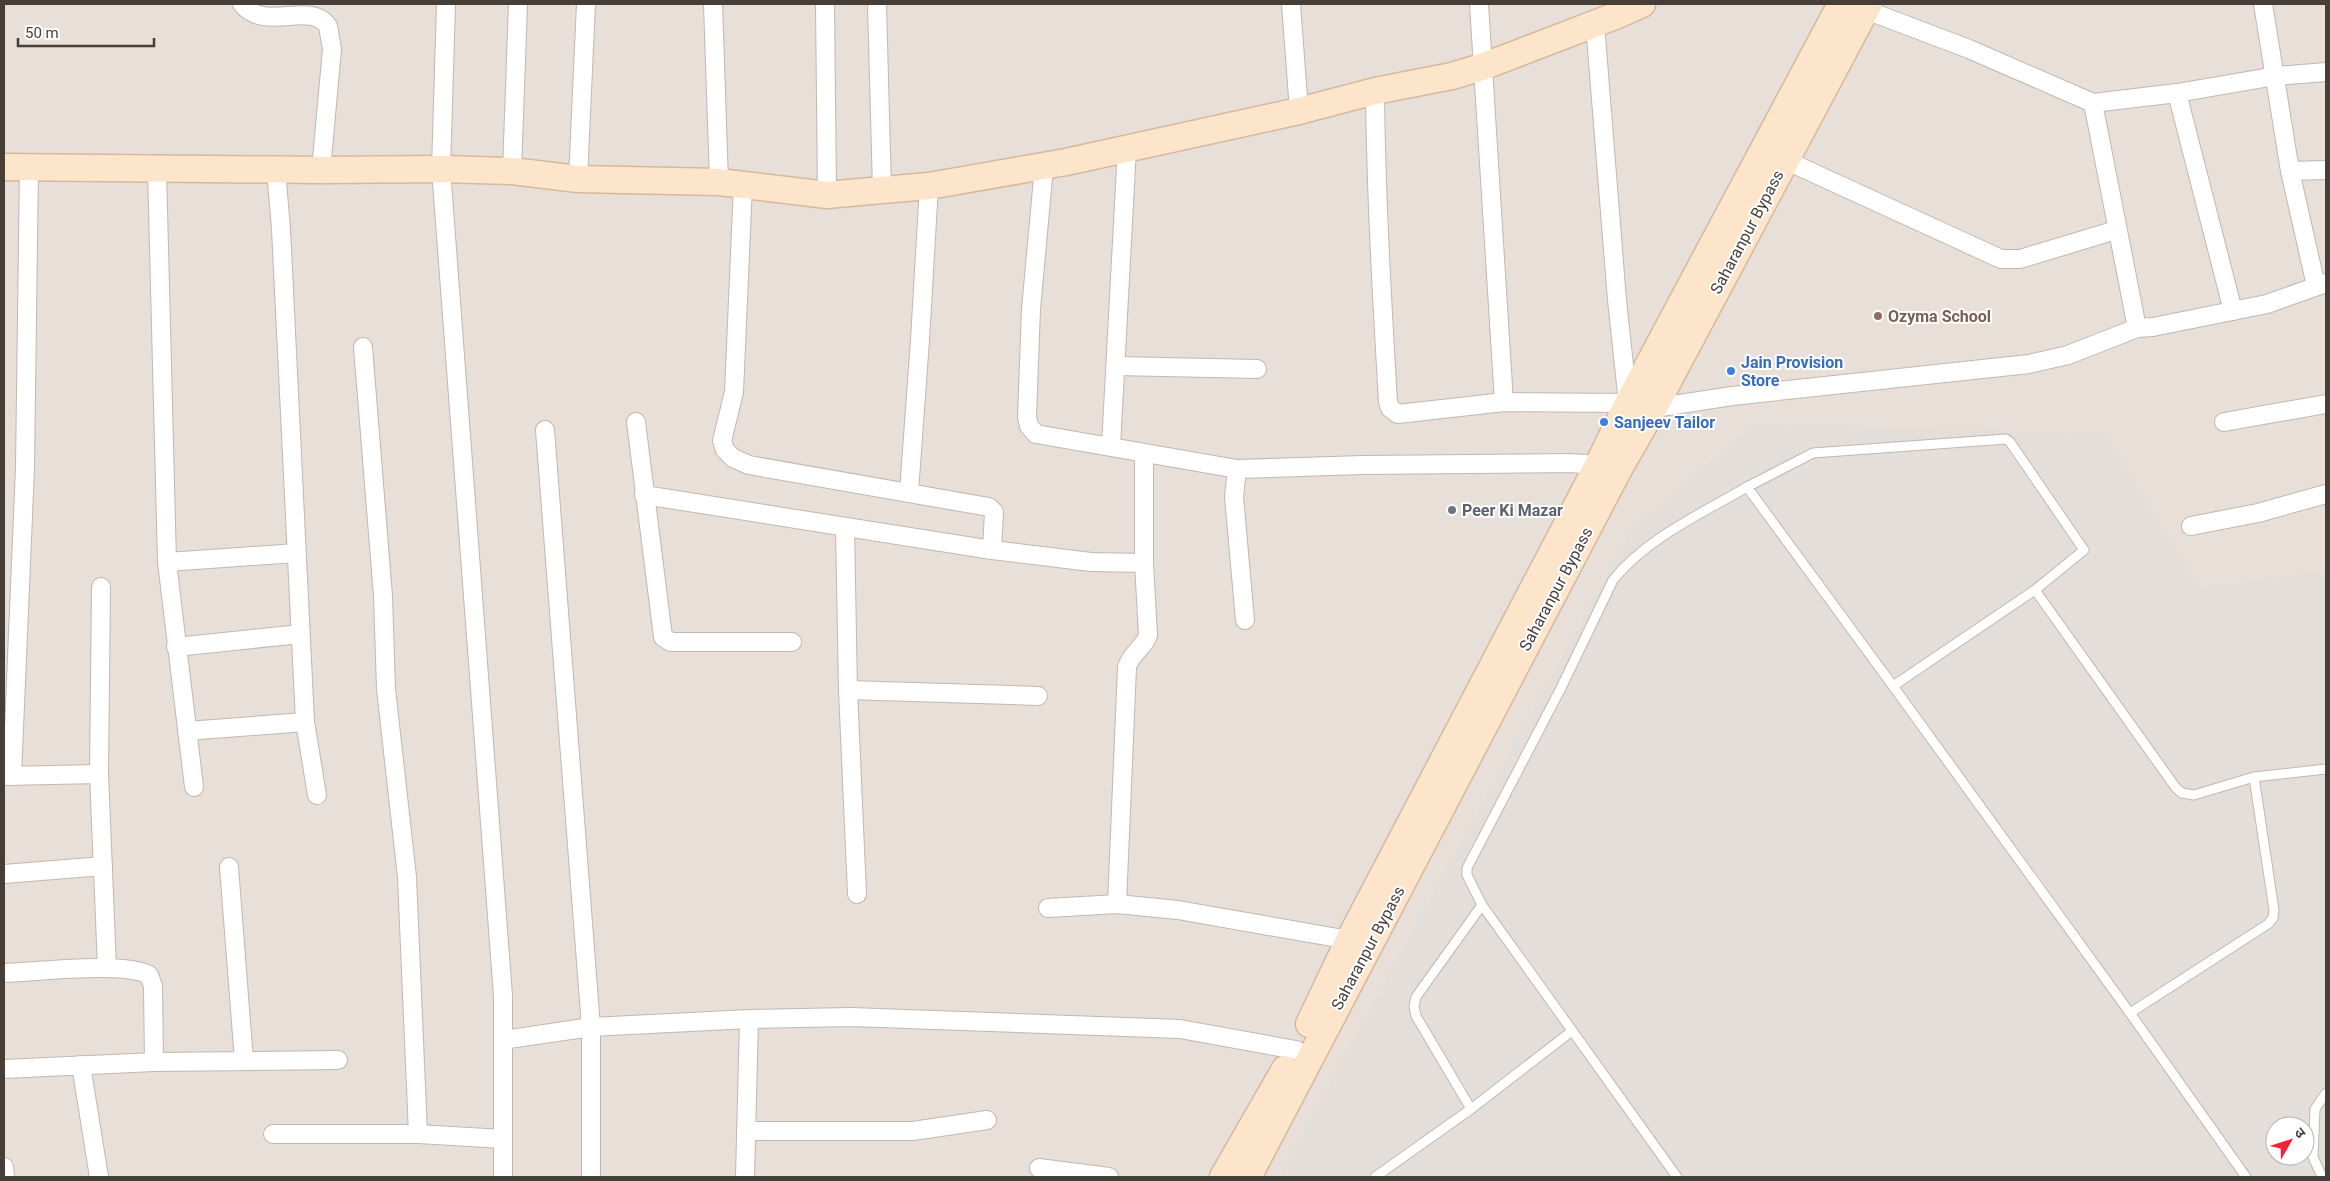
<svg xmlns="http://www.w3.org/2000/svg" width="2330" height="1181" font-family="Roboto,'Noto Sans Devanagari',sans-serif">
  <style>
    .residential { fill: #e8dfd8; fill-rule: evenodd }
    .industrial { fill: #e4dedb; fill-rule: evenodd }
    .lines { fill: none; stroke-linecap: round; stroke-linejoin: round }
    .lane-casing { stroke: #c3b7af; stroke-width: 11 }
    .street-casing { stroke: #c3b7af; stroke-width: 20 }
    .secondary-casing { stroke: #d5b99e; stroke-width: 29 }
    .lane { stroke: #fff; stroke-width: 9 }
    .street { stroke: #fff; stroke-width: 18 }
    .secondary { stroke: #fde5cb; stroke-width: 26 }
    .education-dot { fill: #8d6e63; stroke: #fff; stroke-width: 2 }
    .shop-dot { fill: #3f7fe0; stroke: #fff; stroke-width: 2 }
    .worship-dot { fill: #6b7280; stroke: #fff; stroke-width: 2 }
    .labels { text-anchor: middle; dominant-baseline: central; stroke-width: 4; stroke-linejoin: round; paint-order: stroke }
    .street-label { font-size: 16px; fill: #483e38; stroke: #fff }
    .education-label { font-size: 16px; font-weight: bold; fill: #785e54; stroke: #fff; text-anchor: start }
    .shop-label { font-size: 16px; font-weight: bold; fill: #366cbe; stroke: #fff; text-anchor: start }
    .worship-label { font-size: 16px; font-weight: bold; fill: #5b616d; stroke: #fff; text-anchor: start }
  </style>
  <rect width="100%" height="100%" fill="#f4eeea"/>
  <path class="residential" d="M 4,4 L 2326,4 L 2326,1177 L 4,1177 ZM 2275,1126 L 2305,1126 L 2305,1156 L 2275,1156 Z"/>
  <path class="industrial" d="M 1754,424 L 2106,434 L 2200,588 L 2326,570 L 2326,1177 L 1279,1177 L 1631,530 ZM 2275,1126 L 2305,1126 L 2305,1156 L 2275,1156 Z"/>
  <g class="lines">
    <defs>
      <g id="lane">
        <path d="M 1747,487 L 1813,453 L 2006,439 L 2010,442 L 2084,550 L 2035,590"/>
        <path d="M 2130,1013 L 2268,924 L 2273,918 L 2274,910 L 2254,777"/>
        <path d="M 1471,1109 L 1416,1016 L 1414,1006 L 1416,997 L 1482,905"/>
        <path d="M 1375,1177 L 1471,1109 L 1572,1031"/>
        <path d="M 1677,1177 L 1482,905 L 1467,875 L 1467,868 L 1561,688 L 1613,580 C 1647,538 1701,514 1747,487 L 1893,686"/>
        <path d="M 2246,1177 L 2130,1013 L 1893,686 L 2035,590 L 2176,788 L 2182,793 L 2194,795 L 2254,777 L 2326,769"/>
        <path d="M 2322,1177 L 2313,1157 L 2315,1109 L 2326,1093"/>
      </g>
      <g id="street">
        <path d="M 242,4 C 266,33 310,0 328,26 L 332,49 L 321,170"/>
        <path d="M 446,4 L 441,169 L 503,996 L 503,1177"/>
        <path d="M 713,4 L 719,182"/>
        <path d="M 825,4 L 827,195"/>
        <path d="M 877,4 L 882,190"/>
        <path d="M 1291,4 L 1299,111"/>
        <path d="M 1479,4 L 1504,402"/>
        <path d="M 2263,4 L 2290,171 L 2316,286"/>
        <path d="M 1866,10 L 1969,49 L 2093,103 L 2177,93 L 2276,76 L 2326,72"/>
        <path d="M 1375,91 C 1376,195 1382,299 1388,402 L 1390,408 L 1398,414 L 1504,402 L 1628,403 L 1617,300 L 1595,24"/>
        <path d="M 2177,93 L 2233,311"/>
        <path d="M 2093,103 L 2137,328"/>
        <path d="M 1785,160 L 2001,259 L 2020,259 L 2116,230"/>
        <path d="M 1044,167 L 1031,309 L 1027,417 L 1029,426 L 1036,434 L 1237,469 L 1362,465 L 1569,463 L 1598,465"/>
        <path d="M 157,169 L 167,562 L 194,787"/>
        <path d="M 276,170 L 281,229 L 305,722 L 317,795"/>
        <path d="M 512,171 L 518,4"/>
        <path d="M 2290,171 L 2326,170"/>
        <path d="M 578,179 L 586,4"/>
        <path d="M 743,185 L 734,392 L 722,441 L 725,450 L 733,458 L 749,465 L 989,507 L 994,512 L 992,550"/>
        <path d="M 363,347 L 383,596 L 386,689 L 407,877 L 418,1134"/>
        <path d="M 1116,366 L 1257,369"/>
        <path d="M 1654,408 L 1732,396 L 2029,364 L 2068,355 L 2137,328 L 2153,327 L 2267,304 L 2326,283"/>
        <path d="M 636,422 L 663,637 L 671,642 L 792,642"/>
        <path d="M 2224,422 L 2326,404"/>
        <path d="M 545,430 L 591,1027 L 591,1177"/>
        <path d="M 1111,446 L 1127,148"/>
        <path d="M 1237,469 L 1234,497 L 1245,620"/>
        <path d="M 909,492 L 920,340 L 929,186"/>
        <path d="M 644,495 L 992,550 L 1091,562 L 1144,563"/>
        <path d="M 2191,526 L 2258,513 L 2326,494"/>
        <path d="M 845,527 L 848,690 L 857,894"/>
        <path d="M 167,562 L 296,553"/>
        <path d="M 101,587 L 99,774 L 107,968"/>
        <path d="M 176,647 L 300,634"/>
        <path d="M 848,690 L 1038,696"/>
        <path d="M 187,731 L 305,722"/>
        <path d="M 4,776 L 99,774"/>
        <path d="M 12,776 L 25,468 L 29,166"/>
        <path d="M 229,867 L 244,1061"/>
        <path d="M 4,874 L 103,866"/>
        <path d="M 1117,904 L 1127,667 C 1131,653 1144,648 1148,635 L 1144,563 L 1144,454"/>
        <path d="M 1048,908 L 1117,904 L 1178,910 L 1349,940"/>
        <path d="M 4,973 C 35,972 125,961 149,975 L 153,986 L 154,1062"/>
        <path d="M 503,1040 L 591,1027 L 749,1019 L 851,1017 L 1180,1029 L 1296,1050"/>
        <path d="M 81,1065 L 99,1177"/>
        <path d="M 4,1069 L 154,1062 L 338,1060"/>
        <path d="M 746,1131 L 913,1131 L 987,1120"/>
        <path d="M 273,1134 L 418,1134 L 503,1139"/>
        <path d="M 4,1167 L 5,1177"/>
        <path d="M 1039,1168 L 1109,1177"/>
        <path d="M 745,1177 L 749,1019"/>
      </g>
      <g id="secondary">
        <path d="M 4,167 L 321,170 L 441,169 L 512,171 L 578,179 L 719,182 L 827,195 L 882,190 L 929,186 L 1066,162 L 1299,111 L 1375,91 L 1452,76 L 1482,67 L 1615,16 L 1642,4"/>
        <path d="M 1309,1024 L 1349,940 L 1598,465 L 1628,403 L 1841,4"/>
        <path d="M 1223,1177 L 1285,1069"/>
        <path d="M 1248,1177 L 1620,467 L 1654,408 L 1869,4"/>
      </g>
    </defs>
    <use href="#lane" class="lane-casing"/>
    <use href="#street" class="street-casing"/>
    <use href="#secondary" class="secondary-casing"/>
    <use href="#lane" class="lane"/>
    <use href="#street" class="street"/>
    <use href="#secondary" class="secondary"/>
  </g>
  <circle class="education-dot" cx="1878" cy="316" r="5"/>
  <g class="shop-dot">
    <circle cx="1731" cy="371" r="5"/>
    <circle cx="1604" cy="422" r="5"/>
  </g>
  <circle class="worship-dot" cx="1452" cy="510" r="5"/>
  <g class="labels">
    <g class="street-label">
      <text transform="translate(1747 232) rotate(-62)">Saharanpur Bypass</text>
      <text transform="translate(1556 589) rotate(-62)">Saharanpur Bypass</text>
      <text transform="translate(1368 948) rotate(-62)">Saharanpur Bypass</text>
    </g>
    <g class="education-label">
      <text x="1888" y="316">Ozyma School</text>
    </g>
    <g class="shop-label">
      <text x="1741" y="362">Jain Provision<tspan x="1741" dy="18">Store</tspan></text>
      <text x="1614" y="422">Sanjeev Tailor</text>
    </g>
    <g class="worship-label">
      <text x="1462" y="510">Peer Ki Mazar</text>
    </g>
  </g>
  <rect width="2330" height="1181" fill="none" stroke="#483e38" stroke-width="10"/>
  <g transform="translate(2290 1141) rotate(51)"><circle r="24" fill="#ffffff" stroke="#b6b2af"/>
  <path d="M0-4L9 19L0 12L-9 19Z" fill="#f32236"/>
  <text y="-8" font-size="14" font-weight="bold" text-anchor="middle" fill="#483e38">उ</text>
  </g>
  <path d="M18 38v8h136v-8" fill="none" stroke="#483e38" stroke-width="2.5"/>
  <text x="25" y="38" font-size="15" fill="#483e38" stroke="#ffffff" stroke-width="4" paint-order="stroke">50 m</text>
</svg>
